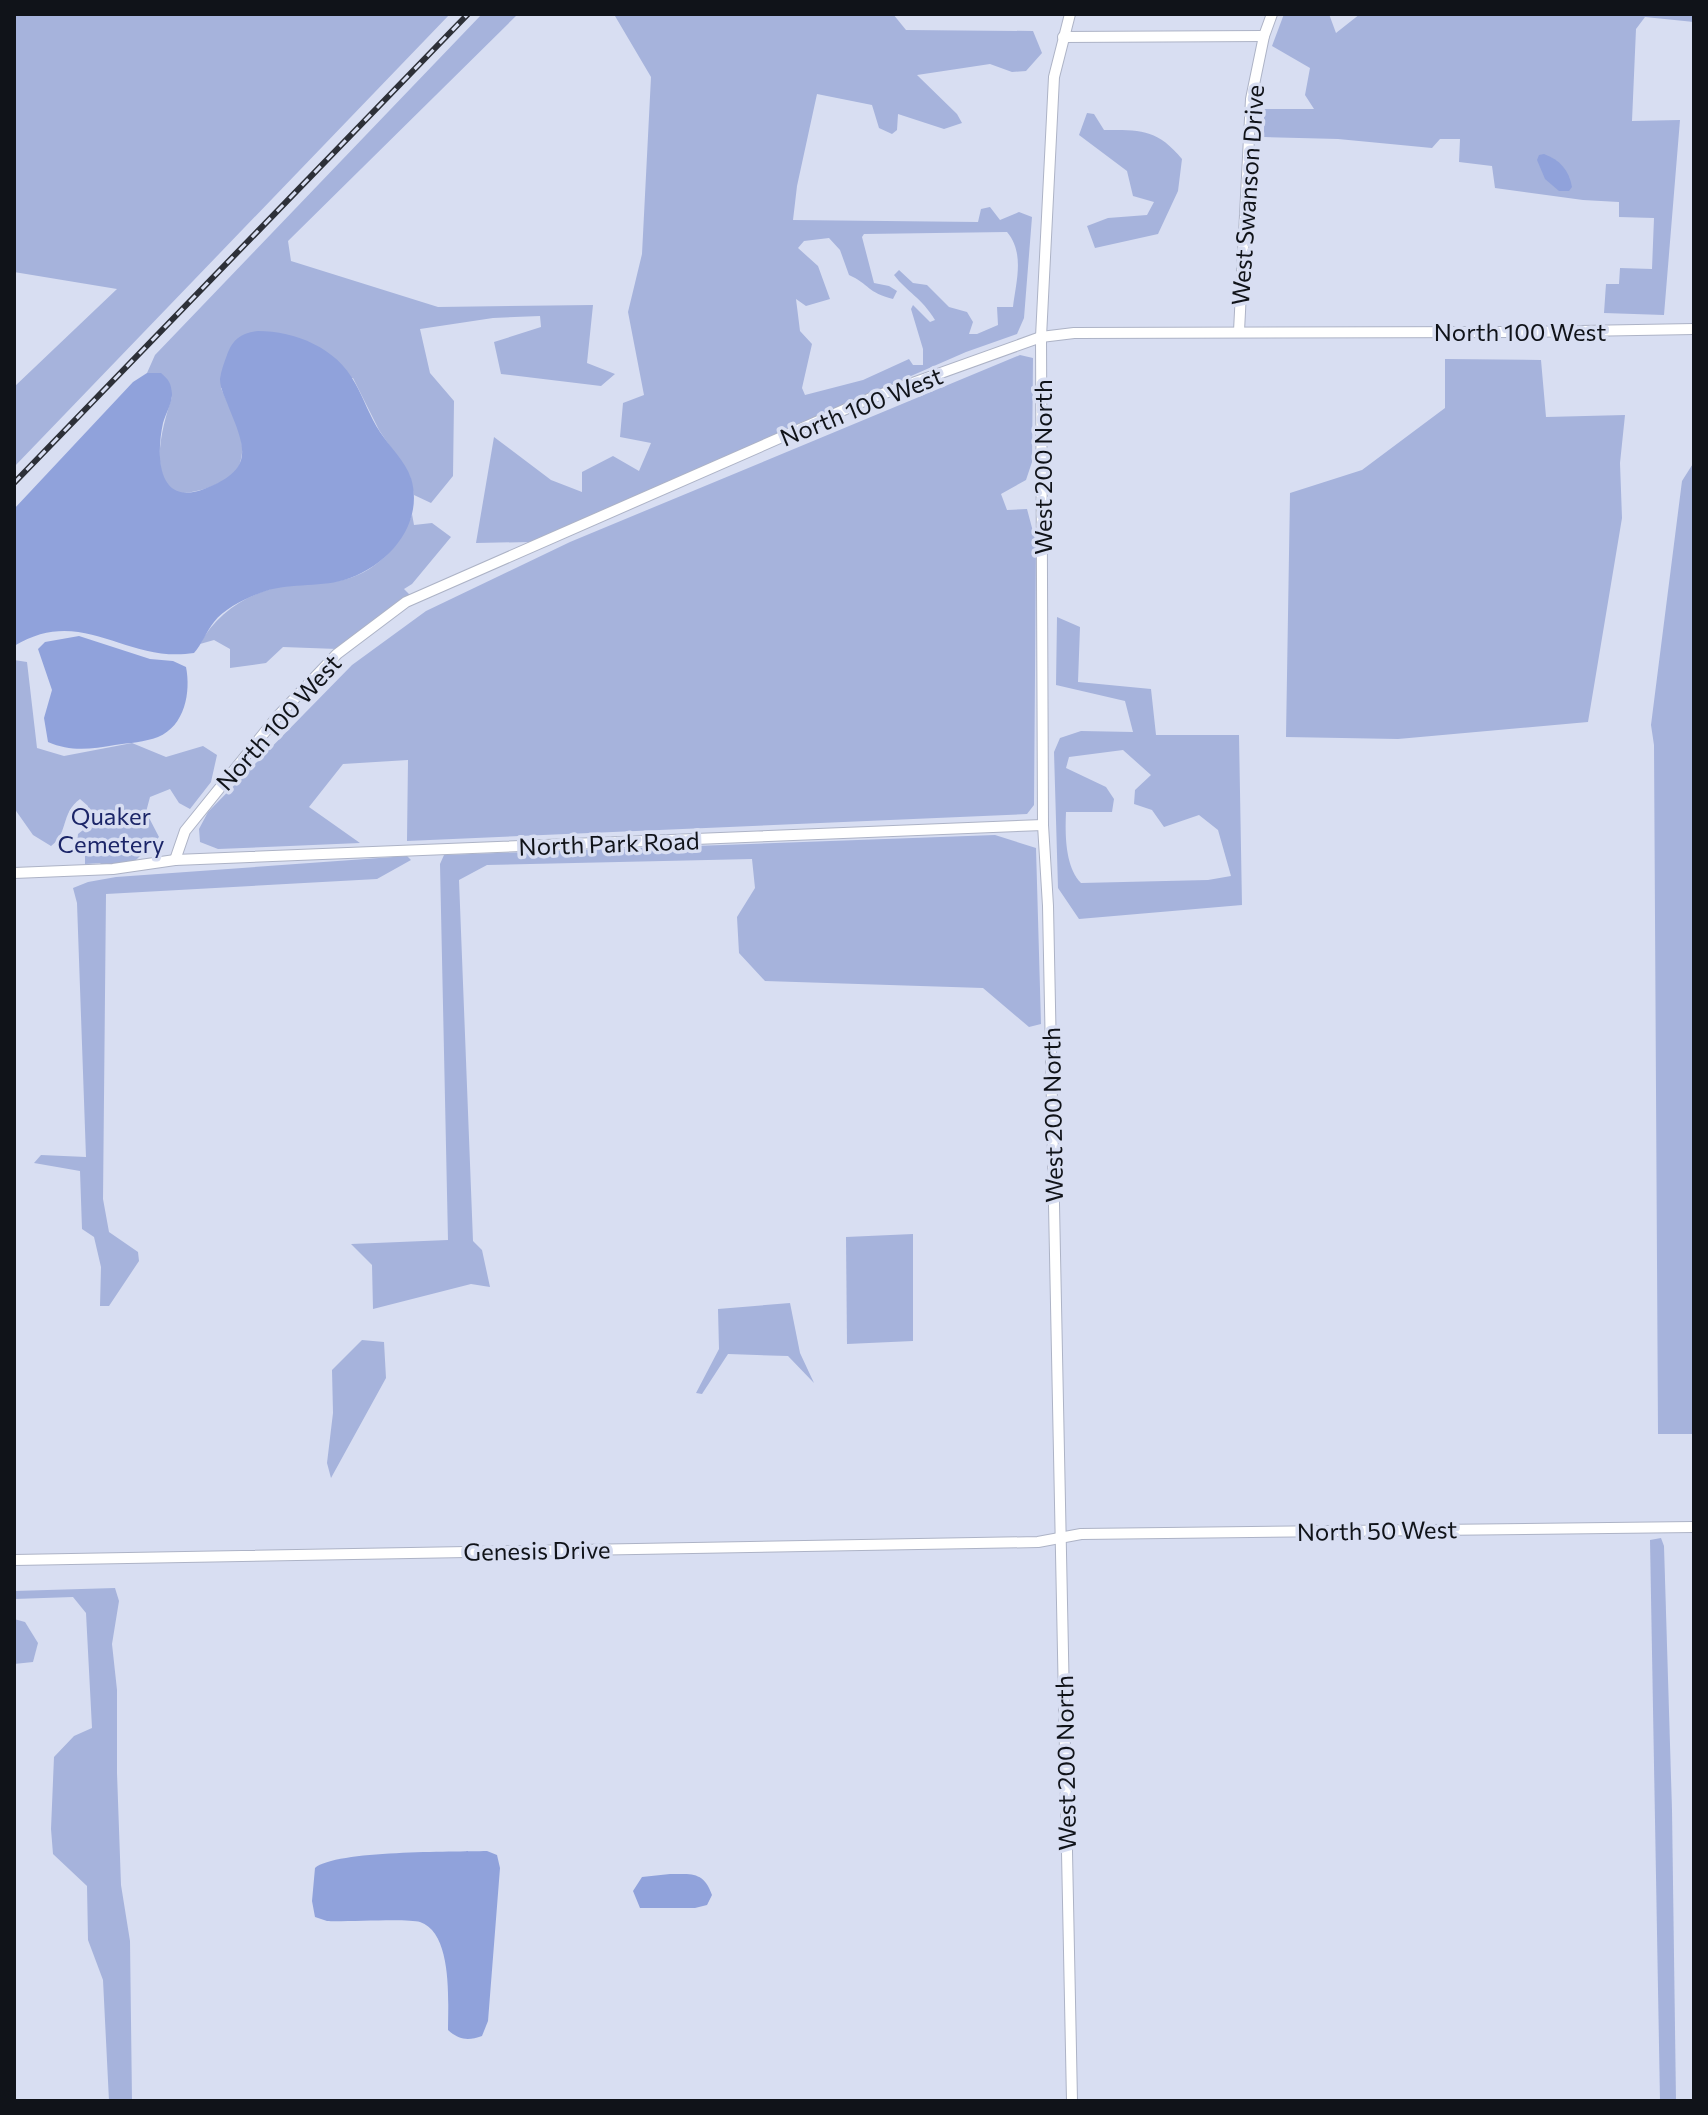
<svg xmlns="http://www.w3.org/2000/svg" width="1708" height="2115" font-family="Commissioner,sans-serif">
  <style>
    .green { fill: #a6b3dc; fill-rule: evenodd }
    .water { fill: #90a2db }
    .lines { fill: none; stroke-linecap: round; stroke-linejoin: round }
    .minor-casing { stroke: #adb3c6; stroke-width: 12 }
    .minor { stroke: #fff; stroke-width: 10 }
    .rail-casing { stroke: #2d3038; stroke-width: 6 }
    .rail { stroke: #d8def2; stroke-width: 3; stroke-dasharray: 9; stroke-linecap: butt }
    .labels { text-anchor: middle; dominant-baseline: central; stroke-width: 7; stroke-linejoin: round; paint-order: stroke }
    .street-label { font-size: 24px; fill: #101319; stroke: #d8def2 }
    .park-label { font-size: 24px; fill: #1b2568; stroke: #d8def2 }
  </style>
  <rect width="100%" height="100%" fill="#d8def2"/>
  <g class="green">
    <path d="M 14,14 L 450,14 L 14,467 L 14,387 L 117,289 L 14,272 Z"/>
    <path d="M 482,14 L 518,14 L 288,241 L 291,261 L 438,307 L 593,305 L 587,363 L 615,374 L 601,386 L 501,374 L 494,342 L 541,327 L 540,316 L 493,318 L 420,329 L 430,373 L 454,401 L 453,476 L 431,503 L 414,495 L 410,476 L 379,430 L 353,378 L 221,388 C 229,407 244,431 242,453 C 241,461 239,470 232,475 C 223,484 186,498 174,491 C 148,473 164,421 172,397 L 147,373 L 155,355 Z"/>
    <path d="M 605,14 L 893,14 L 906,30 L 1033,31 L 1042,53 L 1026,71 L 1012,72 L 990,64 L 917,75 L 957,114 L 962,123 L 944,129 L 898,114 L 897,130 L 892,134 L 879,128 L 872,105 L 817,94 L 797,186 L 793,220 L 978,222 L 981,209 L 990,207 L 1000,220 L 1019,212 L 1032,217 L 1024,318 L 1017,334 L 966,352 L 530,542 L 476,543 L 494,437 L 551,480 L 582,492 L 582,472 L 613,456 L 639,471 L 651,443 L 620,437 L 623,403 L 644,395 L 628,312 L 642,254 L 651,77 L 615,16 ZM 1007,232 C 1025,253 1016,282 1013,307 L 997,307 L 998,325 L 977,334 L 969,334 L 973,322 L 967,312 L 949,307 L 927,285 L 913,283 L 899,270 L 894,275 C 907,292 922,298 935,320 L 930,322 L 913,305 L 911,309 L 923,349 L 923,365 L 913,365 L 909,359 L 863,380 L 805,395 L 802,388 L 812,344 L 800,331 L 796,299 L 806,306 L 830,299 L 818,266 L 798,248 L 804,241 L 829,238 L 840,250 L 849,275 C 869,284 868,293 893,299 L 897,291 L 889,286 L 874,283 L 862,237 L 864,234 Z"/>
    <path d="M 1284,14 L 1329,14 L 1336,33 L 1360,14 L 1694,14 L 1694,22 L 1645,17 L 1636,29 L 1632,121 L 1680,120 L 1664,315 L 1604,313 L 1606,284 L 1619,284 L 1620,268 L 1652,269 L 1654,218 L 1619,217 L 1619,202 L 1583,200 L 1495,188 L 1492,166 L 1459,162 L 1460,139 L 1440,139 L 1432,148 L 1338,139 L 1264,137 L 1264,109 L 1314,109 L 1305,95 L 1310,68 L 1272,46 Z"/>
    <path d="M 1087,113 L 1094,114 L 1104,130 C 1141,130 1157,129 1182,159 L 1178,191 L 1158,234 L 1095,248 L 1087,226 L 1108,218 L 1147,215 L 1154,202 L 1133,196 L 1127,171 L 1079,135 Z"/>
    <path d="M 1020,355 L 1033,358 L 1032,462 L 1026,480 L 1001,494 L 1007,510 L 1027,509 L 1036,543 L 1034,805 L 1027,814 L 407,841 L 408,760 L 343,764 L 309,807 L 360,843 L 218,849 L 200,842 L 199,829 L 208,812 L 352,665 L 426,611 L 570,542 Z"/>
    <path d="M 1445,359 L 1541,360 L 1546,417 L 1625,415 L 1620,463 L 1622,518 L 1588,722 L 1398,739 L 1286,737 L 1290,493 L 1362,470 L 1445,408 Z"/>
    <path d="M 1694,462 L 1694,1434 L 1658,1434 L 1654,745 L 1651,725 L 1682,481 Z"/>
    <path d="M 412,514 L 414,525 L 432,523 L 451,537 L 412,584 L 404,589 L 410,595 L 337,649 L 283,647 L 266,663 L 230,668 L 230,649 L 214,640 L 200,644 C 216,614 244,596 277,587 C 297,582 318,584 338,581 C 374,575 401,546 412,514 Z"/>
    <path d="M 1057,617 L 1080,627 L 1078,682 L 1151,689 L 1156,735 L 1239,735 L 1242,905 L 1079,919 L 1058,888 L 1054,752 L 1060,738 L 1081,731 L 1133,732 L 1125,701 L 1056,685 ZM 1123,750 L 1151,775 L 1135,790 L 1134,804 L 1152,810 L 1164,827 L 1199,815 L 1218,830 L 1231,876 L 1208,880 L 1081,883 C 1065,867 1065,834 1066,812 L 1112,812 L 1114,799 L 1106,787 L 1066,768 L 1069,757 Z"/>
    <path d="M 14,660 L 27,662 L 37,748 L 64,756 L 132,743 L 166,757 L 203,746 L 217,755 L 211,782 L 190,809 L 179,803 L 170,789 L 150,797 L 146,812 L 159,837 L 133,863 L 103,866 L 100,863 L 85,864 L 85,851 L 77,844 L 78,834 L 87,827 L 88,806 L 80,799 C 60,814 69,833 51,846 L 33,835 L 14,808 Z"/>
    <path d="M 995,835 L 1036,848 L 1041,1024 L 1029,1027 L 983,988 L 765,981 L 739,953 L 737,917 L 755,888 L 752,859 L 487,865 L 459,880 L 473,1241 L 482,1250 L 490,1287 L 471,1284 L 373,1309 L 372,1265 L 351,1244 L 448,1240 L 440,864 L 444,855 Z"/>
    <path d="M 407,856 L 411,860 L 377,879 L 106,894 L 103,1199 L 109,1232 L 138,1252 L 139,1261 L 109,1306 L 100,1306 L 101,1267 L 94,1237 L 82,1229 L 80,1171 L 34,1163 L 41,1155 L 86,1157 L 77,903 L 73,888 L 88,882 L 116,877 Z"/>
    <path d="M 913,1234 L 913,1341 L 847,1344 L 846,1237 Z"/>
    <path d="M 790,1303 L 800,1353 L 814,1383 L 788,1356 L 728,1354 L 702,1394 L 696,1393 L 719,1349 L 718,1309 Z"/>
    <path d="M 362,1340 L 384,1342 L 386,1378 L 331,1478 L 327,1463 L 333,1413 L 332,1370 Z"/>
    <path d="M 1661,1538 L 1664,1546 L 1672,1810 L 1676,2101 L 1660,2101 L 1650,1540 Z"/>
    <path d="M 115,1588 L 119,1601 L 112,1644 L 117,1690 L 117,1773 L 121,1885 L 130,1941 L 132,2101 L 109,2101 L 103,1980 L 88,1940 L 87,1886 L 53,1854 L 51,1829 L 54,1757 L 74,1736 L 92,1728 L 86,1613 L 73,1597 L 14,1599 L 14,1591 Z"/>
    <path d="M 14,1619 L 25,1622 L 38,1643 L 33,1662 L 14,1664 Z"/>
  </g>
  <g class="water">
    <path d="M 1544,154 C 1560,160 1569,170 1572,187 L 1569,191 L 1559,191 L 1545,179 L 1537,160 L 1539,155 Z"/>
    <path d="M 258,331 C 295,331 337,348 355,383 C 364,399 370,417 380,432 C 390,447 405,461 411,478 C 425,525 387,567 344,580 C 317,588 287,582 260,593 C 244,599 224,609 214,622 C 206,632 202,644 194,653 C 125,664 83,604 14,646 L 14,509 L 133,382 L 147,373 L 161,373 C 169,380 171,383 172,394 C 172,403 166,413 163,423 C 156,455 157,507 204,489 C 253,470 247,451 229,408 C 226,399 220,389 220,379 C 221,371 224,363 227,355 C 233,339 241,333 258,331 Z"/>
    <path d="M 79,636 L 150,659 L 173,661 L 186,667 C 191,692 185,726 158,737 C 145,742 129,743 115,745 C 91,749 71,752 48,742 L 44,718 L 52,690 L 38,649 L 45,642 Z"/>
    <path d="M 487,1851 L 497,1855 L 500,1868 L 488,2021 L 482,2036 C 468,2041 459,2040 448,2030 C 448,2002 453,1933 420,1922 C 408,1918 346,1922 327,1921 L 315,1917 L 312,1901 L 315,1868 C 336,1850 453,1852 487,1851 Z"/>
    <path d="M 670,1874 C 691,1874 704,1871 712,1895 L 707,1905 L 695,1908 L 640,1908 L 633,1891 L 642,1877 Z"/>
  </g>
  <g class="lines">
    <defs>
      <g id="minor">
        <path d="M 1070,14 L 1054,77 L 1041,337 L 1043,825 L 1048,906 L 1072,2101"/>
        <path d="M 1063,37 L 1264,36"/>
        <path d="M 1239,331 L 1251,99 L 1264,36 L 1272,14"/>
        <path d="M 175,860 L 185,831 L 277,717 L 337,654 L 406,602 L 871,398 L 1041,337 L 1074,333 L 1520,332 L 1694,329"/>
        <path d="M 14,873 L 113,869 L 175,860 L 1043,825"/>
        <path d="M 14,1560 L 1038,1542 L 1081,1534 L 1694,1527"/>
      </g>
    </defs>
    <use href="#minor" class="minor-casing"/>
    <use href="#minor" class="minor"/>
    <defs>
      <path id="rail" d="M 14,483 L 468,14"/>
    </defs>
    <use href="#rail" class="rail-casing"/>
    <use href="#rail" class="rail"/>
  </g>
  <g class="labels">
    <g class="street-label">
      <text transform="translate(1247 195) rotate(-86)">West Swanson Drive</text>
      <text x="1520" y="331">North 100 West</text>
      <text transform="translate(861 406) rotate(-22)">North 100 West</text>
      <text transform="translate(1042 467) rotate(-90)">West 200 North</text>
      <text transform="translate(278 722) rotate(-48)">North 100 West</text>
      <text transform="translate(609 843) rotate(-2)">North Park Road</text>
      <text transform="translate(1052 1115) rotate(-91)">West 200 North</text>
      <text transform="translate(1377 1530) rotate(-1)">North 50 West</text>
      <text transform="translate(537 1550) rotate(-1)">Genesis Drive</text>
      <text transform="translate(1065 1763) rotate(-91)">West 200 North</text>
    </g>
    <g class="park-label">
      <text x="111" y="815">Quaker<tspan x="111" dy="28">Cemetery</tspan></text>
    </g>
  </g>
  <rect width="1708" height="2115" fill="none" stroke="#101319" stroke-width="32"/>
</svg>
